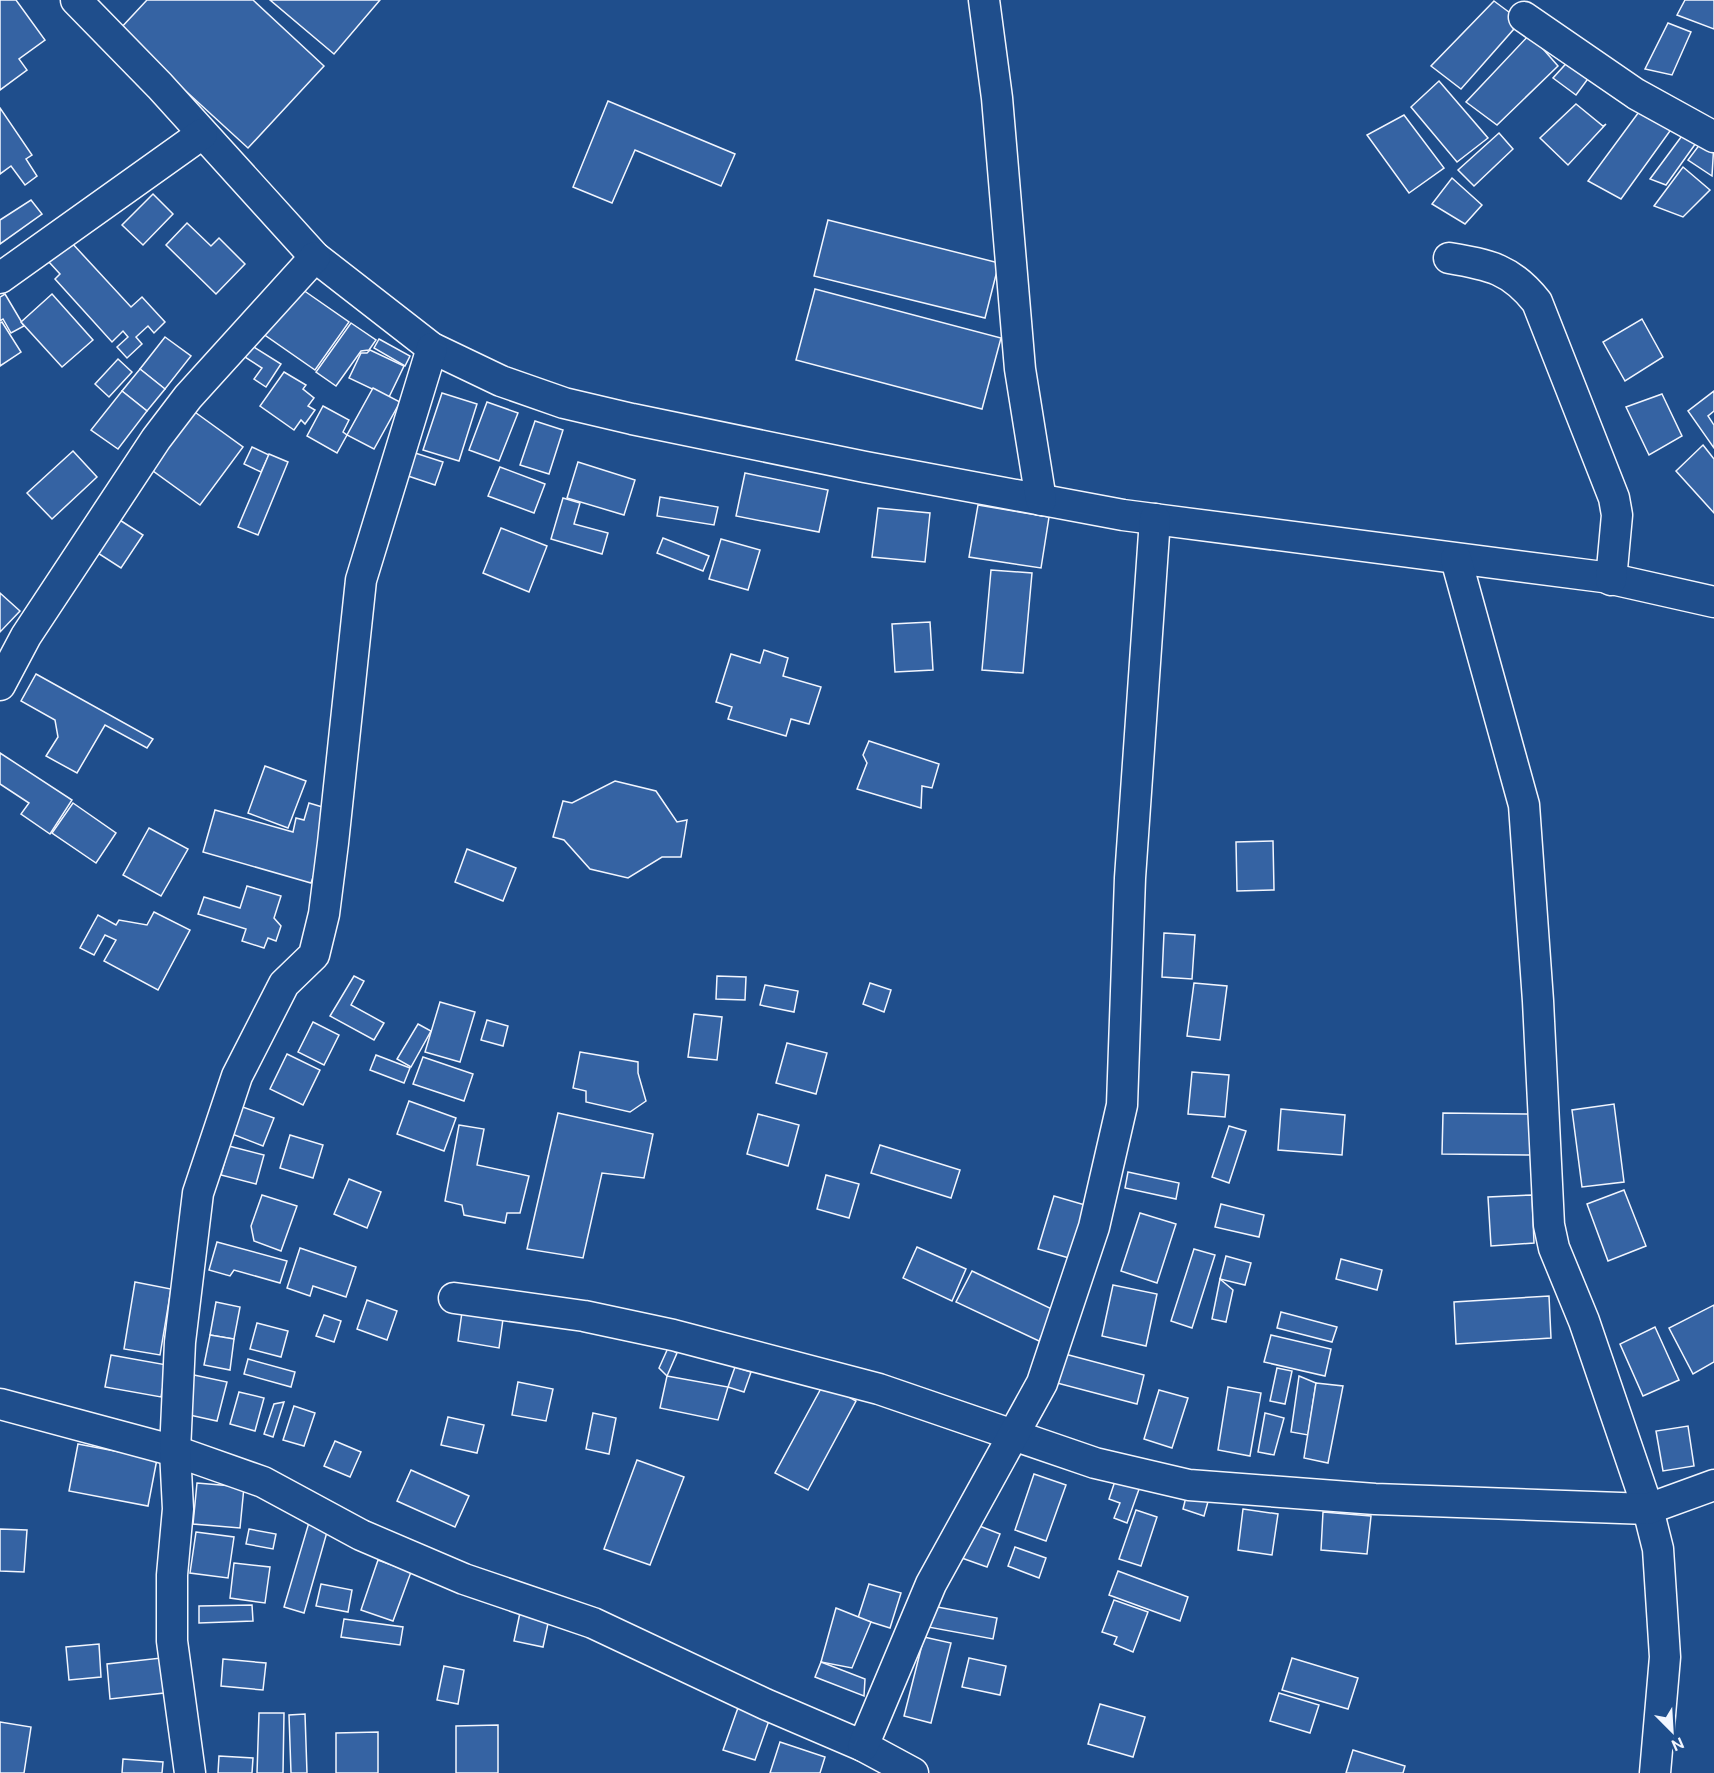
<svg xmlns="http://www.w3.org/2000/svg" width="1714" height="1773" font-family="Ubuntu,sans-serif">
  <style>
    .building { fill: #3563a3; stroke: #f2f6ff; stroke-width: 1.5 }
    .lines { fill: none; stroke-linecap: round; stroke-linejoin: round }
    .minor-casing { stroke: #f2f6ff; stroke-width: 33 }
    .minor { stroke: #1f4e8c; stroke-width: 30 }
  </style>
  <rect width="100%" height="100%" fill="#1f4e8c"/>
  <g class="building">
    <path d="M 0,0 L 16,0 L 45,40 L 19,59 L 27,70 L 0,90 Z"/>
    <path d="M 147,0 L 253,0 L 324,66 L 248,148 L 119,30 Z"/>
    <path d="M 270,0 L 380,0 L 334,54 Z"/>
    <path d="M 1685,0 L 1714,0 L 1714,29 L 1677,15 Z"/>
    <path d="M 1494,1 L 1521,21 L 1461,89 L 1431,66 Z"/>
    <path d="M 1668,23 L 1691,32 L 1672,75 L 1645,69 Z"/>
    <path d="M 1530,34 L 1558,66 L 1497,125 L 1466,102 Z"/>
    <path d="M 1573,56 L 1593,72 L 1576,95 L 1553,78 Z"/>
    <path d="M 1439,81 L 1488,138 L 1457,162 L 1411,107 Z"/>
    <path d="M 608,101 L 735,154 L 721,186 L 635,150 L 612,203 L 573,187 Z"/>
    <path d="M 1576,104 L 1603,126 L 1606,124 L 1568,165 L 1540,138 Z"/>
    <path d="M 1644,105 L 1675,124 L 1621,199 L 1588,181 Z"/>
    <path d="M 0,108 L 32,155 L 26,159 L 37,176 L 25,185 L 11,166 L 0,174 Z"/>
    <path d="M 1404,115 L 1444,168 L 1409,193 L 1367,135 Z"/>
    <path d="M 1687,129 L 1701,136 L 1666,185 L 1650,179 Z"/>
    <path d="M 1499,133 L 1513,149 L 1474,186 L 1458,170 Z"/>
    <path d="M 1706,136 L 1714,142 L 1712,176 L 1688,160 Z"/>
    <path d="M 1683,167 L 1710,190 L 1683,217 L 1654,206 Z"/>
    <path d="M 1452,178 L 1482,205 L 1465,224 L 1432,204 Z"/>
    <path d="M 153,194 L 173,214 L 143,245 L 122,225 Z"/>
    <path d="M 31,200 L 42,214 L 0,244 L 0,220 Z"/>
    <path d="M 828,220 L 999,263 L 985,318 L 814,276 Z"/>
    <path d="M 187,223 L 211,246 L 219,238 L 245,264 L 216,294 L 166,245 Z"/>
    <path d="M 71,242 L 131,307 L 142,297 L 165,322 L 154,333 L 148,326 L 136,337 L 142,344 L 127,358 L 117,347 L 128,337 L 123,331 L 112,342 L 55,279 L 60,274 L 49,262 Z"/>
    <path d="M 293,283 L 349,322 L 315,370 L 259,331 Z"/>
    <path d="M 815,289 L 1001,338 L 982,409 L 796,360 Z"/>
    <path d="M 5,294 L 24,326 L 11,333 L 3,319 L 0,321 L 0,297 Z"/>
    <path d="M 52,294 L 93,340 L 62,367 L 21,322 Z"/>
    <path d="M 1642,319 L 1663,357 L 1625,381 L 1603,342 Z"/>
    <path d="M 2,322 L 21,352 L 0,366 L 0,323 Z"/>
    <path d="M 351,323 L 376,340 L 369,350 L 361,351 L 336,386 L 316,372 Z"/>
    <path d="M 165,337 L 191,356 L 165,389 L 140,369 Z"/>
    <path d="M 241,339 L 281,364 L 266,387 L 254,379 L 262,368 L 234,350 Z"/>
    <path d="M 379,339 L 410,356 L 405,366 L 374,348 Z"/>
    <path d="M 370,350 L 404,366 L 389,397 L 349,378 L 361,353 L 367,353 Z"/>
    <path d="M 118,359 L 132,372 L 109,397 L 95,384 Z"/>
    <path d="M 140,369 L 165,389 L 147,411 L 122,391 Z"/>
    <path d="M 284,372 L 306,385 L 303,389 L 314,398 L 308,406 L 315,410 L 305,424 L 301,420 L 294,430 L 260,406 Z"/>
    <path d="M 373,388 L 400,402 L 374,449 L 347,435 Z"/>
    <path d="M 122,391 L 147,411 L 118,449 L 91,430 Z"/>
    <path d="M 1714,391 L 1714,411 L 1708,416 L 1714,425 L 1714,448 L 1688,411 Z"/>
    <path d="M 442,393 L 477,404 L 459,461 L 423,450 Z"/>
    <path d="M 1662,394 L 1682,436 L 1649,455 L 1626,407 Z"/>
    <path d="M 487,402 L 518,413 L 499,461 L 469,450 Z"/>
    <path d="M 323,406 L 349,420 L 343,432 L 347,435 L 337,453 L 307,436 Z"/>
    <path d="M 192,410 L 243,447 L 200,505 L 149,468 Z"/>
    <path d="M 535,421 L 563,430 L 549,474 L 520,465 Z"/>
    <path d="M 1703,445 L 1714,459 L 1714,513 L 1676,471 Z"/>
    <path d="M 252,447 L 269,455 L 261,472 L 244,464 Z"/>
    <path d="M 73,451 L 97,477 L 52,519 L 27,493 Z"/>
    <path d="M 409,451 L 443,462 L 435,485 L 402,474 Z"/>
    <path d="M 269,454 L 288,462 L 258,535 L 238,527 Z"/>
    <path d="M 578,462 L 635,480 L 624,515 L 567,498 Z"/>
    <path d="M 500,467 L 545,484 L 534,513 L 488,496 Z"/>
    <path d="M 745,473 L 828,490 L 819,532 L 736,516 Z"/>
    <path d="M 660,497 L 718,507 L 714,525 L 657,516 Z"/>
    <path d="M 563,498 L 580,503 L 574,524 L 608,533 L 602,554 L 551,539 Z"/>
    <path d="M 978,505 L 1049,517 L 1041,568 L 969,557 Z"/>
    <path d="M 878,508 L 930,513 L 925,562 L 872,557 Z"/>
    <path d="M 112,515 L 143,535 L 121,568 L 90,548 Z"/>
    <path d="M 501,528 L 547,546 L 529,592 L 483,573 Z"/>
    <path d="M 663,538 L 709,556 L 703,571 L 657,553 Z"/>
    <path d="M 721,539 L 760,550 L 748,590 L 709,579 Z"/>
    <path d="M 991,570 L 1032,573 L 1023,673 L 982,670 Z"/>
    <path d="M 0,593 L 20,611 L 0,632 Z"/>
    <path d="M 930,622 L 933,670 L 895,672 L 892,624 Z"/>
    <path d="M 764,650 L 788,658 L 783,676 L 821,687 L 809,724 L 791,719 L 786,736 L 728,719 L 732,707 L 716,702 L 731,654 L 760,663 Z"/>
    <path d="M 36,674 L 153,739 L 147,748 L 105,725 L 77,773 L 46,756 L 58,737 L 55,720 L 21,701 Z"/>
    <path d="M 869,741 L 939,764 L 932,788 L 922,786 L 921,808 L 857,789 L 867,763 L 863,755 Z"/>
    <path d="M 0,753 L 72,800 L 50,834 L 21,814 L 29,803 L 0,784 Z"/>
    <path d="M 265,766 L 306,781 L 288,828 L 248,813 Z"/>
    <path d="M 615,781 L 656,791 L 677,822 L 687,820 L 681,857 L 662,857 L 628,878 L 590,869 L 564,840 L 553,837 L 563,801 L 572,803 Z"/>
    <path d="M 73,803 L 116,833 L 96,863 L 52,833 Z"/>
    <path d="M 309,803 L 336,811 L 311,883 L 203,852 L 215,810 L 293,832 L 296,818 L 304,820 Z"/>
    <path d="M 149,828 L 188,849 L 161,896 L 123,875 Z"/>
    <path d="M 1273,841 L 1274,890 L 1237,891 L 1236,842 Z"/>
    <path d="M 467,849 L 516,868 L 503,901 L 455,882 Z"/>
    <path d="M 247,886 L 281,896 L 274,918 L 281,926 L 276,941 L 268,938 L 264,948 L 242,941 L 246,929 L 198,914 L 204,897 L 240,908 Z"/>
    <path d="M 154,912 L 190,930 L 158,990 L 104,961 L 116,940 L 105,935 L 94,955 L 80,948 L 98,915 L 116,925 L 119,920 L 147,925 Z"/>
    <path d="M 1164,933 L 1195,935 L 1192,979 L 1162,977 Z"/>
    <path d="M 354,976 L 364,981 L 351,1005 L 384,1023 L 374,1040 L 330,1016 Z"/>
    <path d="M 717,976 L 746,977 L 745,1000 L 716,999 Z"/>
    <path d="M 870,983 L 891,990 L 884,1012 L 863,1004 Z"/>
    <path d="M 1194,983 L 1227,986 L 1220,1040 L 1187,1036 Z"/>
    <path d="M 765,985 L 798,991 L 794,1012 L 760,1005 Z"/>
    <path d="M 440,1002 L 475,1012 L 460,1062 L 425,1052 Z"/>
    <path d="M 694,1014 L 722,1017 L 717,1060 L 688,1057 Z"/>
    <path d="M 487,1020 L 508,1026 L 503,1046 L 481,1040 Z"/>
    <path d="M 313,1022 L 339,1035 L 324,1065 L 298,1052 Z"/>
    <path d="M 418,1024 L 431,1031 L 411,1067 L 397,1059 Z"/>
    <path d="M 787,1043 L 827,1053 L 816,1094 L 776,1083 Z"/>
    <path d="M 580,1052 L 638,1062 L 638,1073 L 646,1101 L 630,1112 L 586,1102 L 586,1091 L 573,1088 Z"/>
    <path d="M 287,1054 L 320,1070 L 303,1105 L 270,1089 Z"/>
    <path d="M 376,1055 L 410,1068 L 404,1083 L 370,1070 Z"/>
    <path d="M 423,1057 L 473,1074 L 464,1101 L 413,1084 Z"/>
    <path d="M 1192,1072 L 1229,1075 L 1225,1117 L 1188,1114 Z"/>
    <path d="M 409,1101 L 456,1118 L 444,1151 L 397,1134 Z"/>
    <path d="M 1614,1104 L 1624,1182 L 1582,1187 L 1572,1110 Z"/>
    <path d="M 237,1105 L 274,1118 L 263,1146 L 227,1132 Z"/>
    <path d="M 1281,1109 L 1345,1115 L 1342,1155 L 1278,1150 Z"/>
    <path d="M 558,1113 L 653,1134 L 644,1178 L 602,1173 L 583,1258 L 527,1249 Z"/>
    <path d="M 1443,1113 L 1534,1114 L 1533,1155 L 1442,1154 Z"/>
    <path d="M 758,1114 L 799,1125 L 788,1166 L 747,1154 Z"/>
    <path d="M 459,1125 L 484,1129 L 477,1165 L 529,1176 L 520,1213 L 507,1213 L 505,1223 L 464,1215 L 462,1205 L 445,1201 Z"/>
    <path d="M 1229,1126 L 1246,1131 L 1229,1183 L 1212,1177 Z"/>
    <path d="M 290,1135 L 323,1145 L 313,1178 L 280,1168 Z"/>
    <path d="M 880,1145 L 960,1170 L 951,1198 L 871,1173 Z"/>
    <path d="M 229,1146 L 264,1155 L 256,1184 L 221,1175 Z"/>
    <path d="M 1128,1172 L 1179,1183 L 1176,1199 L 1125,1188 Z"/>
    <path d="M 826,1175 L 859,1184 L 849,1218 L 817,1209 Z"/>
    <path d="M 349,1179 L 381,1192 L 367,1228 L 334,1214 Z"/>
    <path d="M 1624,1190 L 1646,1246 L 1608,1261 L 1587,1204 Z"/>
    <path d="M 262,1195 L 297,1206 L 281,1251 L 254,1241 L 251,1226 Z"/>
    <path d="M 1532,1195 L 1534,1243 L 1491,1246 L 1488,1197 Z"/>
    <path d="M 1054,1196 L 1085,1205 L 1069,1258 L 1038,1249 Z"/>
    <path d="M 1221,1204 L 1264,1215 L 1259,1237 L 1215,1227 Z"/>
    <path d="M 1140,1213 L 1176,1224 L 1157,1283 L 1121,1271 Z"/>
    <path d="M 217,1242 L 287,1261 L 280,1283 L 234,1270 L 230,1276 L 209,1270 Z"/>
    <path d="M 917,1247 L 966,1269 L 952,1301 L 903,1278 Z"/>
    <path d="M 300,1248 L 356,1267 L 346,1297 L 313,1286 L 310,1296 L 287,1288 Z"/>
    <path d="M 1194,1249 L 1215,1255 L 1192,1328 L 1171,1321 Z"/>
    <path d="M 1226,1256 L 1251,1263 L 1245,1285 L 1220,1279 Z"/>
    <path d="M 1341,1259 L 1382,1270 L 1377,1290 L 1336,1279 Z"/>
    <path d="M 972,1271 L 1054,1310 L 1039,1341 L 956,1302 Z"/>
    <path d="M 1220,1279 L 1233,1290 L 1226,1322 L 1212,1319 Z"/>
    <path d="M 135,1282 L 171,1289 L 160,1355 L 124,1349 Z"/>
    <path d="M 1113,1285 L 1157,1294 L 1146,1346 L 1102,1336 Z"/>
    <path d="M 1549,1296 L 1551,1338 L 1456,1344 L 1454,1302 Z"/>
    <path d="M 367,1300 L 397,1311 L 387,1340 L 357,1329 Z"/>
    <path d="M 216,1302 L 240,1307 L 234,1339 L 210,1335 Z"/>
    <path d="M 1714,1305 L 1714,1362 L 1693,1374 L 1669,1328 Z"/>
    <path d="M 462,1312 L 503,1319 L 499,1348 L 458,1341 Z"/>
    <path d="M 1281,1312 L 1337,1327 L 1332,1342 L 1277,1328 Z"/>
    <path d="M 324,1315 L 341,1321 L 334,1342 L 316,1336 Z"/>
    <path d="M 257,1323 L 288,1331 L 281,1357 L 250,1349 Z"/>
    <path d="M 1655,1327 L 1679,1380 L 1643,1396 L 1620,1344 Z"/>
    <path d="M 210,1335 L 234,1339 L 230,1370 L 204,1365 Z"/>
    <path d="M 1271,1335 L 1331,1349 L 1325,1376 L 1264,1362 Z"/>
    <path d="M 668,1348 L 677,1353 L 667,1376 L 659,1368 Z"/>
    <path d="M 1065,1354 L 1144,1375 L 1137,1404 L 1057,1383 Z"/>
    <path d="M 111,1355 L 167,1365 L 161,1397 L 105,1387 Z"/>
    <path d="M 248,1359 L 295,1372 L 291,1387 L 244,1374 Z"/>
    <path d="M 735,1367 L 751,1372 L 744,1392 L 728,1387 Z"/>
    <path d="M 1277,1368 L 1292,1371 L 1285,1404 L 1270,1401 Z"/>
    <path d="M 194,1375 L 227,1382 L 217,1421 L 185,1414 Z"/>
    <path d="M 667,1376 L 728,1387 L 718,1420 L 660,1408 Z"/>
    <path d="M 1299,1376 L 1316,1383 L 1308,1435 L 1291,1432 Z"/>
    <path d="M 518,1382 L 553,1389 L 546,1421 L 512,1415 Z"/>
    <path d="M 824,1383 L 856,1401 L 808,1490 L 775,1473 Z"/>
    <path d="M 1316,1383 L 1343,1386 L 1328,1463 L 1304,1458 Z"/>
    <path d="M 1228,1387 L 1261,1393 L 1250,1456 L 1218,1450 Z"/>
    <path d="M 1159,1390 L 1188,1398 L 1172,1448 L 1144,1439 Z"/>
    <path d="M 239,1392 L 264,1398 L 255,1431 L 230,1424 Z"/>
    <path d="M 284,1402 L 273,1437 L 264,1434 L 274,1404 Z"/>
    <path d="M 294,1406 L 315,1413 L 304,1446 L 283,1440 Z"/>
    <path d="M 593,1413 L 616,1418 L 609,1454 L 586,1449 Z"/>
    <path d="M 1265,1413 L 1284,1418 L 1274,1455 L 1258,1452 Z"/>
    <path d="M 448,1417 L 484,1425 L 477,1453 L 441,1445 Z"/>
    <path d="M 1688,1426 L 1694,1466 L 1663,1471 L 1656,1431 Z"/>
    <path d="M 335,1441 L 361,1452 L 350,1477 L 324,1466 Z"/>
    <path d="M 78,1444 L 157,1459 L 148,1506 L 69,1491 Z"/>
    <path d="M 637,1460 L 684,1477 L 650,1565 L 604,1549 Z"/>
    <path d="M 411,1470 L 469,1496 L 455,1527 L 397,1501 Z"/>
    <path d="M 1034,1474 L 1066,1485 L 1046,1541 L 1015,1530 Z"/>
    <path d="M 1116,1478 L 1143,1478 L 1127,1523 L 1114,1518 L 1120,1503 L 1109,1499 Z"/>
    <path d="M 197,1483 L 244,1487 L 240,1528 L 193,1524 Z"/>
    <path d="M 1189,1485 L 1211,1491 L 1204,1516 L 1183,1509 Z"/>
    <path d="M 1243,1509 L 1278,1514 L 1272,1555 L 1238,1550 Z"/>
    <path d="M 1136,1510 L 1157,1517 L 1141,1566 L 1119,1559 Z"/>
    <path d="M 1323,1512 L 1371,1516 L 1367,1554 L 1321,1550 Z"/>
    <path d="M 310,1519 L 329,1525 L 304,1613 L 284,1607 Z"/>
    <path d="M 972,1523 L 1000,1534 L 987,1567 L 959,1557 Z"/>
    <path d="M 0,1529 L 27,1530 L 24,1572 L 0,1571 Z"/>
    <path d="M 249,1529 L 276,1534 L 273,1549 L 246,1544 Z"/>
    <path d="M 196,1532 L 234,1537 L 228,1578 L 190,1573 Z"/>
    <path d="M 1015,1547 L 1046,1558 L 1039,1578 L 1008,1566 Z"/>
    <path d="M 378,1560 L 411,1572 L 393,1621 L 361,1610 Z"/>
    <path d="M 234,1563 L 270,1567 L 265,1603 L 230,1598 Z"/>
    <path d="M 1118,1571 L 1188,1597 L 1180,1621 L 1109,1595 Z"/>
    <path d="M 321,1584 L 352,1590 L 348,1612 L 316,1606 Z"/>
    <path d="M 869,1584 L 901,1593 L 890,1628 L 858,1618 Z"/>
    <path d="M 1114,1600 L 1148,1612 L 1133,1652 L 1114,1644 L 1117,1637 L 1102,1632 Z"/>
    <path d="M 252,1605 L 253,1621 L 199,1623 L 199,1606 Z"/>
    <path d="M 932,1606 L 997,1618 L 993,1639 L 928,1627 Z"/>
    <path d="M 521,1608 L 550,1614 L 543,1647 L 514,1641 Z"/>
    <path d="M 836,1608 L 871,1622 L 852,1668 L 821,1662 Z"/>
    <path d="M 344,1619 L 403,1627 L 400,1645 L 341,1637 Z"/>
    <path d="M 924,1637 L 951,1643 L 931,1723 L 904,1716 Z"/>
    <path d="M 99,1644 L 101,1677 L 69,1680 L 66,1647 Z"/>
    <path d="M 161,1658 L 164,1693 L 110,1699 L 107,1664 Z"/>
    <path d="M 969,1658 L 1006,1666 L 1000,1695 L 962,1687 Z"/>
    <path d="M 1292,1658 L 1358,1678 L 1348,1709 L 1282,1690 Z"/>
    <path d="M 223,1659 L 266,1663 L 263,1690 L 221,1686 Z"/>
    <path d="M 821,1662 L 865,1679 L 864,1696 L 815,1677 Z"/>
    <path d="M 444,1666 L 464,1670 L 458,1704 L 437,1700 Z"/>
    <path d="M 1279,1693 L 1319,1705 L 1310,1733 L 1270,1721 Z"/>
    <path d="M 1100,1704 L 1145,1717 L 1133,1757 L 1088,1744 Z"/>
    <path d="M 739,1705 L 771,1715 L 755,1760 L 723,1750 Z"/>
    <path d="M 259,1713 L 284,1713 L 283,1773 L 257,1773 Z"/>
    <path d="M 305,1714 L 307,1773 L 291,1773 L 289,1715 Z"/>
    <path d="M 0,1722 L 31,1727 L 24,1773 L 0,1773 Z"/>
    <path d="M 498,1725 L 498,1773 L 456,1773 L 456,1726 Z"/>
    <path d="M 378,1732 L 378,1773 L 336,1773 L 336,1733 Z"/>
    <path d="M 780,1742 L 825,1757 L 820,1773 L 770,1773 Z"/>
    <path d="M 1353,1750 L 1405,1766 L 1403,1773 L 1346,1773 Z"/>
    <path d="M 219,1756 L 253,1758 L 252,1773 L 218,1773 Z"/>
    <path d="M 123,1759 L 163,1762 L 162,1773 L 122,1773 Z"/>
  </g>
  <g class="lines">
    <defs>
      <g id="minor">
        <path d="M 76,0 L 160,86 L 315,257 L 432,348 L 501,381 L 564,403 L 632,419 L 865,467 L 1123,515 L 1603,577 L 1714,602"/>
        <path d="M 984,0 L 997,98 L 1020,369 L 1041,500"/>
        <path d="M 1524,17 L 1636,94 L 1714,137"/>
        <path d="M 1449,258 C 1490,265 1511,269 1537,302 L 1614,498 L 1617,515 L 1611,580"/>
        <path d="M 0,278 L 202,134"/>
        <path d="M 1456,559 L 1524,805 L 1538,1001 L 1549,1225 L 1554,1248 L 1584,1321 L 1648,1509 L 1658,1549 L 1665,1657 L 1655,1773"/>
        <path d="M 0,685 L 26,636 L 156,439 L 188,397 L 315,257"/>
        <path d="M 454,1298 L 584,1316 L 673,1335 L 879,1389 L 1095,1463 L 1189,1485 L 1375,1499 L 1648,1509 L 1714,1485"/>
        <path d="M 0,1404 L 175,1451 L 263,1482 L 361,1535 L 464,1579 L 593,1623 L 765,1704 L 863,1746 L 913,1773"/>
        <path d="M 863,1746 L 931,1584 L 1042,1383 L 1094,1227 L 1122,1105 L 1130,878 L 1155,519"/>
        <path d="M 190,1773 L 172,1641 L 172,1575 L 178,1509 L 175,1451 L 180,1342 L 198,1193 L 237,1076 L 284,984 L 314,955 L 324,914 L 333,843 L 361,580 L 432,348"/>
      </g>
    </defs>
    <use href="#minor" class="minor-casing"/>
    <use href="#minor" class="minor"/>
  </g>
  <g transform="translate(1672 1731) rotate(156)" stroke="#1f4e8c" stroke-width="4.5" paint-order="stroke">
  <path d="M0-4.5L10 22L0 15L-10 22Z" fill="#f2f6ff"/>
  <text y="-9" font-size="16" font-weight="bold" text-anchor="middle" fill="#f2f6ff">N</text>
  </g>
</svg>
